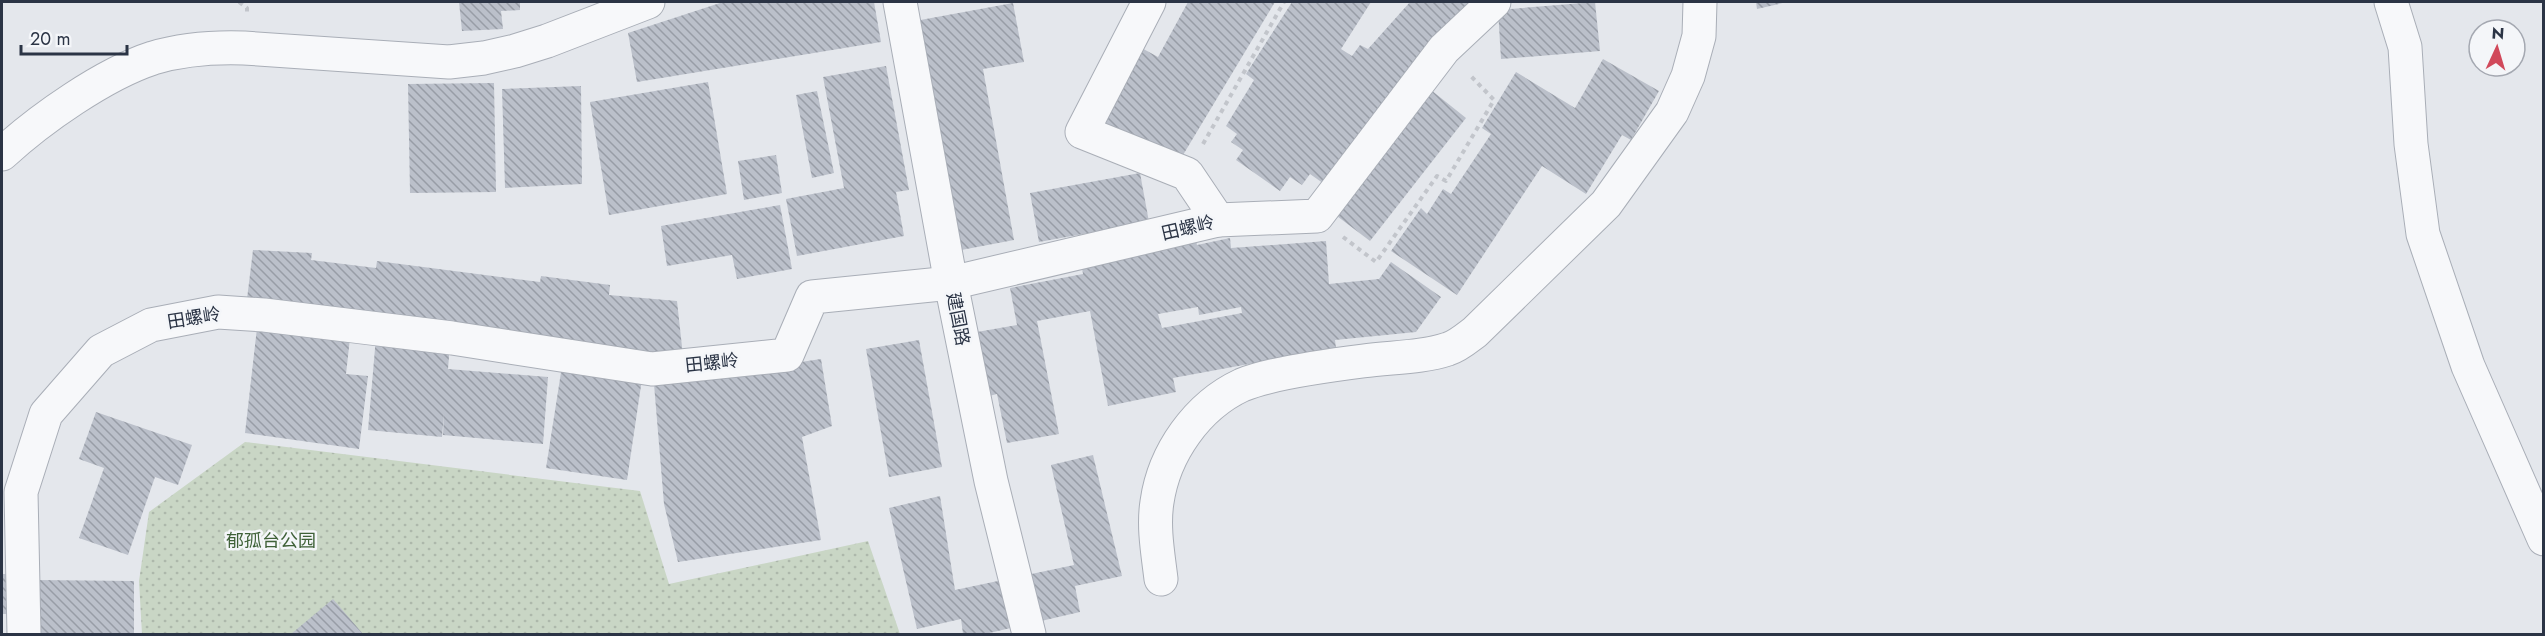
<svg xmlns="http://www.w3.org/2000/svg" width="2545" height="636" font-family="Jost,'Noto Sans SC',sans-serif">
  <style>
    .park { fill: url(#park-dots) }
    .building { fill: url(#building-back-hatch); fill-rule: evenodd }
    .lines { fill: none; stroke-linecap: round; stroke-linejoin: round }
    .minor-casing { stroke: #a9aeb7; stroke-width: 35 }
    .path { stroke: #c2c5cb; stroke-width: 4; stroke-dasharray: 4.5 4.5; stroke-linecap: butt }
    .minor { stroke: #f7f8fa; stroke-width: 33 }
    .labels { text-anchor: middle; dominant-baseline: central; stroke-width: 5; stroke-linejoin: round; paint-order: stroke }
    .street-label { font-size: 18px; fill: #2b3445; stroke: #f4f6f9 }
    .park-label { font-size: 18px; fill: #3f6138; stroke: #f4f6f9 }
  </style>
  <defs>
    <pattern id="park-dots" width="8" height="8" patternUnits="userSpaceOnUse" patternTransform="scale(1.5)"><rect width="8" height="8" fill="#c9d6c5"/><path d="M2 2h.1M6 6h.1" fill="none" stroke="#adb8ab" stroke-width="1.8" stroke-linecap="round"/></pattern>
    <pattern id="building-back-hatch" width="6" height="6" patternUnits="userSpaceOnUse" patternTransform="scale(1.5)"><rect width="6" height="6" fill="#bbc0ca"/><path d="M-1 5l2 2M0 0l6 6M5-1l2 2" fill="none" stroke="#989da6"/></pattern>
  </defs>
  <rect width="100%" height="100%" fill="#e4e7ec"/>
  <path class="park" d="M 245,442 L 640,491 L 669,584 L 868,541 L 900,634 L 142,634 L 139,581 L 149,512 Z"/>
  <g class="building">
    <path d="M 459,2 L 520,2 L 520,10 L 501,11 L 503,29 L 462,31 Z"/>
    <path d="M 723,2 L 874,2 L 881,42 L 637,82 L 628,33 Z"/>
    <path d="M 1188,2 L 1275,2 L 1180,160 L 1098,121 L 1138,46 L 1158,57 Z"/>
    <path d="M 1292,2 L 1371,2 L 1341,49 L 1352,56 L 1360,45 L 1368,49 L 1410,2 L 1473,2 L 1327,186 L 1310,174 L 1302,185 L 1290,177 L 1280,191 L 1236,160 L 1243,150 L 1231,142 L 1237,134 L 1226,126 L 1254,80 L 1246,74 Z"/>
    <path d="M 1595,2 L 1600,51 L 1501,59 L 1498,10 Z"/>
    <path d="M 1756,2 L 1787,2 L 1757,9 Z"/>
    <path d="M 1013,3 L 1024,62 L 983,69 L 1014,240 L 956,251 L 915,21 Z"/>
    <path d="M 1603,59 L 1659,91 L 1631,140 L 1622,135 L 1586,194 L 1542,166 L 1457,295 L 1391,251 L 1421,208 L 1427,214 L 1443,189 L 1451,194 L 1491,134 L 1482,128 L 1516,72 L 1575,108 Z"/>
    <path d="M 886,66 L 909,190 L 896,192 L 904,236 L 797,256 L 786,199 L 844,188 L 823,77 Z"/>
    <path d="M 708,82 L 727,194 L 609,215 L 590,102 Z"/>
    <path d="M 494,83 L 496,192 L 410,193 L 408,84 Z"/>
    <path d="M 581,86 L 582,184 L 505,188 L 502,89 Z"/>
    <path d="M 1426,86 L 1466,118 L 1370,241 L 1329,210 Z"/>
    <path d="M 817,91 L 834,173 L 812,178 L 796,95 Z"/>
    <path d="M 776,155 L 782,193 L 744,200 L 738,161 Z"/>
    <path d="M 1140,173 L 1149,222 L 1039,242 L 1030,193 Z"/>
    <path d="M 780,205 L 792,269 L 737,279 L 732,255 L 667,266 L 661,226 Z"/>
    <path d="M 1194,236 L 1197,245 L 1230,238 L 1231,248 L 1326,241 L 1329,284 L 1379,279 L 1391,262 L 1441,297 L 1416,332 L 1335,340 L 1336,348 L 1173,378 L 1176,392 L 1108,406 L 1090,311 L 1037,321 L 1059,434 L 1007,443 L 997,394 L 989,396 L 977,332 L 1017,325 L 1010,288 L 1083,274 L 1080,255 ZM 1198,307 L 1199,315 L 1241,307 L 1242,313 L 1162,328 L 1158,314 Z"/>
    <path d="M 253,250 L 312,253 L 311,260 L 376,268 L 377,261 L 540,282 L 541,276 L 610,285 L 609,295 L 677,301 L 683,356 L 247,299 Z"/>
    <path d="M 257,328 L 350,338 L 346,374 L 368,376 L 359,449 L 245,433 Z"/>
    <path d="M 376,337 L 450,344 L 448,369 L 548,377 L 543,444 L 443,435 L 444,413 L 442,437 L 368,430 Z"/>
    <path d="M 919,340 L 942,467 L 889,477 L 866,349 Z"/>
    <path d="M 821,359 L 832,426 L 802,437 L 821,540 L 678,562 L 664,504 L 654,384 Z"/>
    <path d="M 562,366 L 642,379 L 627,480 L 546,468 Z"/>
    <path d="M 96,412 L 192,445 L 178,485 L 155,477 L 128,555 L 79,538 L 104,468 L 79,459 Z"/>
    <path d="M 1093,455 L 1122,576 L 1075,586 L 1080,612 L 985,634 L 963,634 L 961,619 L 917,629 L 889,508 L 940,496 L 955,590 L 1074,565 L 1051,465 Z"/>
    <rect x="2" y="574" width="5" height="40"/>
    <path d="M 37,580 L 134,581 L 134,634 L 36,634 Z"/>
    <path d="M 333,599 L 363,634 L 291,634 Z"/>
  </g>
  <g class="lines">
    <defs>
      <g id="minor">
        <path d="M 900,2 L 951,283 L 991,481 L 1029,634"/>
        <path d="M 1149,2 L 1082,132 L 1187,174 L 1218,220"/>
        <path d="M 2391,2 L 2405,47 L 2411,144 L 2423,234 L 2468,366 L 2544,539"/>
        <path d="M 2,154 C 40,119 104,74 153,58 C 183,49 214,47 244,48 L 449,62 L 484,58 L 515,51 L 547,41 L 648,2"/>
        <path d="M 1161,579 C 1158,554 1153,527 1157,502 C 1164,453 1197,406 1242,385 C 1271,373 1331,365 1363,361 C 1391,357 1421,358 1448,349 C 1458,346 1467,338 1475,332 L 1606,204 L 1672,112 L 1688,76 L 1699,36 L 1700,2"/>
        <path d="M 24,634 L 21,492 L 46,414 L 101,351 L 151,325 L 218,312 L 264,315 L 452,338 L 652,369 L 787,355 L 812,297 L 951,283 L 1218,220 L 1317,216 L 1444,49 L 1494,2"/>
      </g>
    </defs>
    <use href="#minor" class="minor-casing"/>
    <g class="path">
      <path d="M 239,2 L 247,8 L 247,14"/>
      <path d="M 1203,144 L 1284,2"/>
      <path d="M 1343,237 L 1376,262 L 1437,176 L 1446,181 L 1494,100 L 1469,74"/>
    </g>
    <use href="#minor" class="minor"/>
  </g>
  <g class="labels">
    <g class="street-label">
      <text transform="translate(1188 228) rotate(-13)">田螺岭</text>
      <text transform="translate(194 318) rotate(-9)">田螺岭</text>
      <text transform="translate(958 319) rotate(79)">建国路</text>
      <text transform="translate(712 363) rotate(-6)">田螺岭</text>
    </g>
    <g class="park-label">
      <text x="271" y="541">郁孤台公园</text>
    </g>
  </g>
  <rect width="2545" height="636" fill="none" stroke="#2b3445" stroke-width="6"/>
  <g transform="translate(2497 48) rotate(4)"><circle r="28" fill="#f4f6f9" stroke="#a4a8b1" stroke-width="1.5"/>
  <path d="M0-4.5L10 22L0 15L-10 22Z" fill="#d1495b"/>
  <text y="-9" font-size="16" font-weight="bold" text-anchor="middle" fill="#2b3445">N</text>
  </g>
  <path d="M21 45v9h106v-9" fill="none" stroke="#2b3445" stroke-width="3"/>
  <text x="30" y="45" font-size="18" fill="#2b3445" stroke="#f4f6f9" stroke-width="4.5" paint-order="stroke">20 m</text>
</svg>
